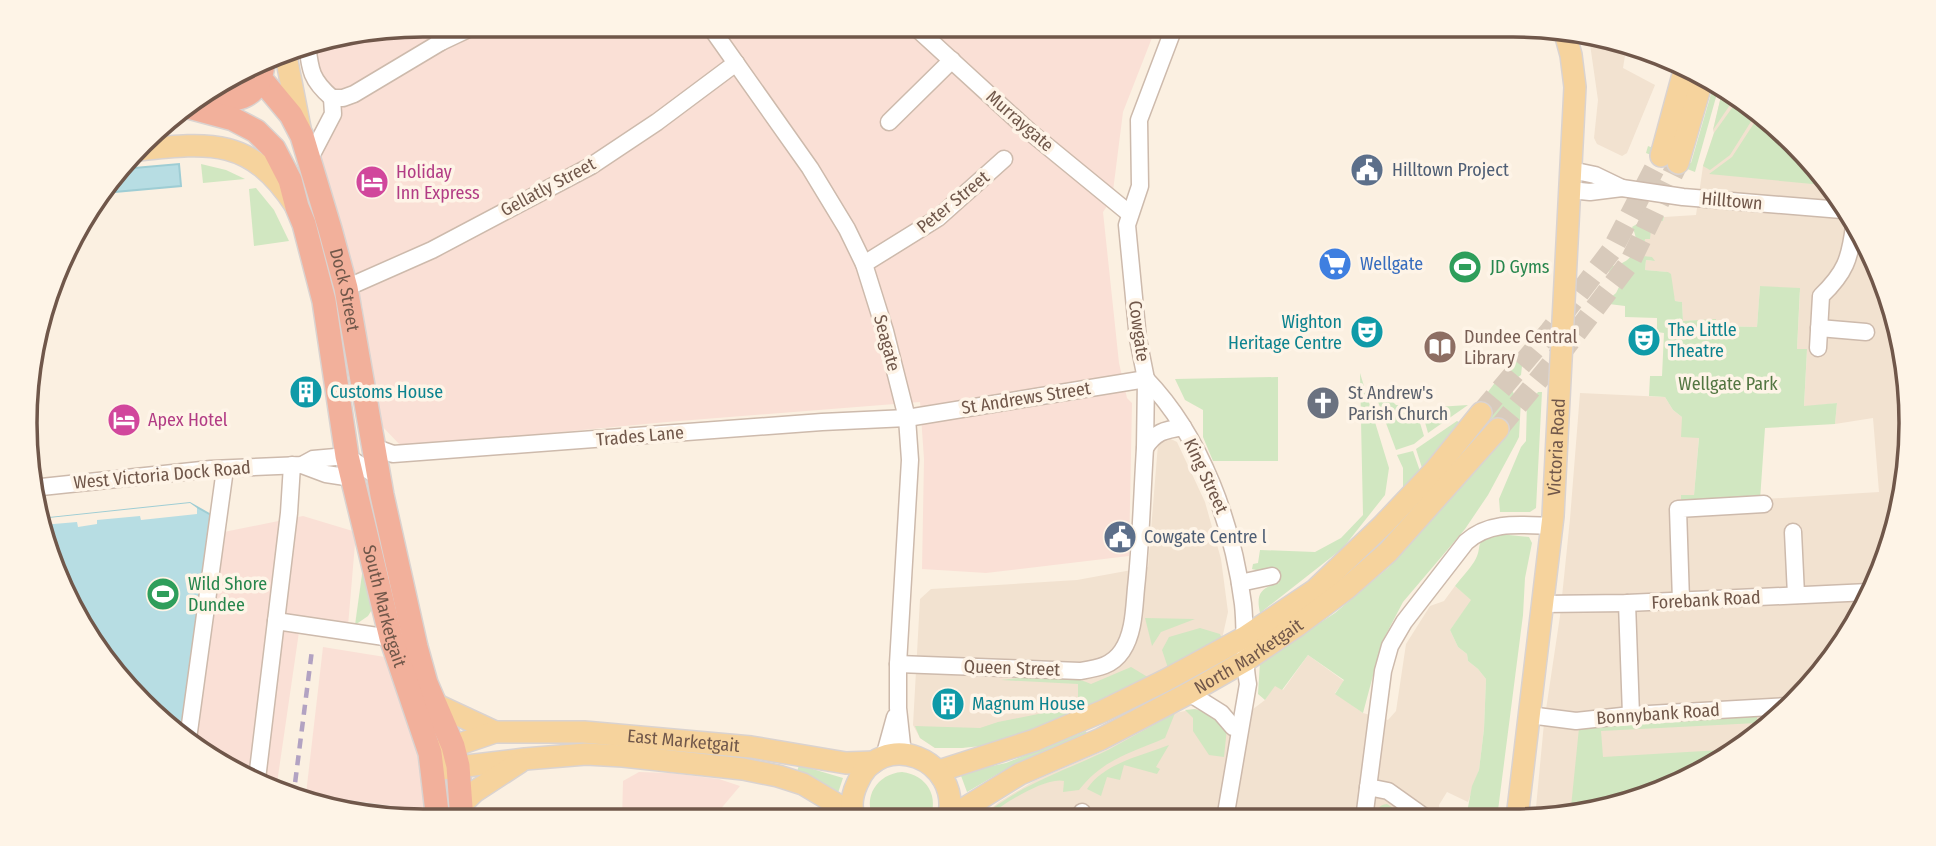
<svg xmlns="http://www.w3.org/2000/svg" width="1936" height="846" font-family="'Fira Sans Condensed',sans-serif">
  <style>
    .residential { fill: #f2e2d0 }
    .commercial { fill: #fae0d6 }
    .industrial { fill: #eae2dc }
    .green { fill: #d1e7c1 }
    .water { fill: #b7dde3; stroke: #9ecdd4; stroke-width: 2 }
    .pier { fill: #fbf0e1 }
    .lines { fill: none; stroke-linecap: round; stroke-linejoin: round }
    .major-tunnel { stroke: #d8cabb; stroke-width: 21; stroke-dasharray: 21 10; stroke-linecap: butt }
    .minor-casing { stroke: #cdbaac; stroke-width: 19 }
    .major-casing { stroke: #dad3d0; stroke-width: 24 }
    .highway-casing { stroke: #dad3d0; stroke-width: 26 }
    .minor { stroke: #fff; stroke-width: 16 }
    .major { stroke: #f6d39d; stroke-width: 21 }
    .highway { stroke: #f2b09b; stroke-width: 23 }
    .rail { stroke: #b2a2c2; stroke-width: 4.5; stroke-dasharray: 10 7; stroke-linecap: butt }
    .labels { text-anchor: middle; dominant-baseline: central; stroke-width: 7; stroke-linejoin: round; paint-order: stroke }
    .street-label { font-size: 18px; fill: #70574a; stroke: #fef4e7 }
    .service-label { font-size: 18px; fill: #4e5e75; stroke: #fef4e7; text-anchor: start }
    .hotel-label { font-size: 18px; fill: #b23c85; stroke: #fef4e7; text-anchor: start }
    .shop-label { font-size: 18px; fill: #366cbe; stroke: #fef4e7; text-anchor: start }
    .leisure-label { font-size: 18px; fill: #27864d; stroke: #fef4e7; text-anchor: start }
    .culture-label { font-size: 18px; fill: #0d838f; stroke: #fef4e7; text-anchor: start }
    .education-label { font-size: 18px; fill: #785e54; stroke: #fef4e7; text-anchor: start }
    .park-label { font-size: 18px; fill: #537642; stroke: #fef4e7 }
    .worship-label { font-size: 18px; fill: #5b616d; stroke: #fef4e7; text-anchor: start }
    .rim { fill: none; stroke: #70574a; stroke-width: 3.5 }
  </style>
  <rect width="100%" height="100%" fill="#fbf0e1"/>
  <g class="residential">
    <path d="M 1589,37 L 1627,43 L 1623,68 L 1655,85 L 1627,153 L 1622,156 L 1597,144 L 1594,138 L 1598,100 Z"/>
    <path d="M 1722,92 L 1776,124 L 1871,247 L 1911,397 L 1890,551 L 1829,665 L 1756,739 L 1666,791 L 1565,818 L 1535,818 L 1544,723 L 1560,616 L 1570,519 L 1580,393 L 1665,397 L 1673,410 L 1682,417 L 1699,437 L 1694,495 L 1699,503 L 1879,492 L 1873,418 L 1835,424 L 1837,403 L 1804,407 L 1807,350 L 1797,349 L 1800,292 L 1760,286 L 1757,327 L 1716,326 L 1716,320 L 1683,321 L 1682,302 L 1675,301 L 1668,272 L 1645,270 L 1646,260 L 1654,261 L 1643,256 L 1645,238 L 1652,220 L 1663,221 L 1664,217 L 1696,215 L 1703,166 L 1714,133 L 1713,130 Z"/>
    <path d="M 1169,438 L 1177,442 L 1205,502 L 1221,559 L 1228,612 L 1222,639 L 1151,679 L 962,748 L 935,748 L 920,738 L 913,725 L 920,599 L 931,589 L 1077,580 L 1148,567 L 1158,444 Z"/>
    <path d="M 1455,586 L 1472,600 L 1450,630 L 1458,647 L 1467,654 L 1468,661 L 1478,669 L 1486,679 L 1484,729 L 1479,770 L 1468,802 L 1447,792 L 1439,805 L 1440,818 L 978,820 L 999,802 L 1034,781 L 1108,749 L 1175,713 L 1195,709 L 1208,713 L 1228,728 L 1265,700 L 1275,685 L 1283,690 L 1308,655 L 1344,681 L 1335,693 L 1363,713 L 1388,720 L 1396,711 L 1406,644 L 1430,606 L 1444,601 Z"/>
  </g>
  <g class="commercial">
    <path d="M 423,25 L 1157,25 L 1123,112 L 1112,199 L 1103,212 L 1119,363 L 1127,398 L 1132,403 L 1129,556 L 986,573 L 922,569 L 924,459 L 920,402 L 667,422 L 402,447 L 379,423 L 362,304 L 330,229 L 309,160 L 333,113 L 307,44 Z"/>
    <path d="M 303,516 L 356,532 L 348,626 L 300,625 L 276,790 L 181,735 L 209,535 Z"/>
    <path d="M 323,647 L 385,657 L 419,753 L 427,811 L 306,794 Z"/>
    <path d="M 639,772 L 670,773 L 719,779 L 740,786 L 713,818 L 716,821 L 622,821 L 623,781 Z"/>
  </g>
  <path class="industrial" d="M 306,794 L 427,811 L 428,821 L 305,802 Z"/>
  <g class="green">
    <path d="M 1713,87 L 1718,90 L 1695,172 L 1646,153 L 1648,146 L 1691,163 Z"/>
    <path d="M 1722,92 L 1734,99 L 1713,130 Z"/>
    <path d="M 1737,101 L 1757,112 L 1730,155 L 1710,170 L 1703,166 L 1714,133 Z"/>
    <path d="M 1760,114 L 1776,124 L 1823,185 L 1709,174 L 1732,157 Z"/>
    <path d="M 201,164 L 226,170 L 245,179 L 203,183 Z"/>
    <path d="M 256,188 L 274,210 L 289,241 L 254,246 L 249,189 Z"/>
    <path d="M 1654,217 L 1664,217 L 1663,221 L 1652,220 L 1650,239 L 1645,239 L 1643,256 L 1652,257 L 1655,261 L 1646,260 L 1645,270 L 1668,272 L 1671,274 L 1675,301 L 1682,302 L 1683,321 L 1716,319 L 1716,326 L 1757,327 L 1760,286 L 1800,288 L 1797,349 L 1807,349 L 1804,406 L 1837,403 L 1835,424 L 1765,428 L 1760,500 L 1681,502 L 1681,495 L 1694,495 L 1699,438 L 1681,437 L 1682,417 L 1673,410 L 1665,397 L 1649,396 L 1650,376 L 1662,376 L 1664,333 L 1657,332 L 1657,318 L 1625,317 L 1625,306 L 1609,304 L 1609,299 L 1616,293 L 1619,287 L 1616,278 L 1609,273 L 1610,266 C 1632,265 1642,245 1632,227 L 1645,219 Z"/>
    <path d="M 1516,355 L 1523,357 L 1521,375 L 1514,380 C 1511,390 1512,395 1521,400 L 1519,437 L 1516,443 L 1488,495 L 1465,529 L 1403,602 L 1382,642 L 1363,713 L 1335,694 L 1344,680 L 1308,655 L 1282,690 L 1275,686 L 1265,700 L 1258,694 L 1260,662 L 1335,613 L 1389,567 L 1504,432 L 1478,405 Z"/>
    <path d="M 1360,373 L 1389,468 L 1385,495 L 1343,548 L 1260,613 C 1256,594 1260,588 1279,583 L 1275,568 L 1260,571 L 1252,569 L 1253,564 L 1258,563 L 1260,550 L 1315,552 L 1341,538 L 1363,515 Z"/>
    <path d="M 1278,377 L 1278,461 L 1213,461 L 1203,437 L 1203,410 L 1185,400 L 1175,379 Z"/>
    <path d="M 1376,385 L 1396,405 L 1408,405 L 1410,410 L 1416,410 L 1424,436 L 1414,444 L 1396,450 L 1374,391 Z"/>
    <path d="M 1538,392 L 1542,392 L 1536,508 L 1530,512 L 1500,512 L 1499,499 L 1521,447 L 1526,441 L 1527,401 L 1532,400 Z"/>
    <path d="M 1468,405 L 1428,433 L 1421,408 Z"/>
    <path d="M 1457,421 L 1459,422 L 1422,468 L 1416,449 Z"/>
    <path d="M 1413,451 L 1420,471 L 1403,490 L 1403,468 L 1397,455 Z"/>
    <path d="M 1499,534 L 1529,537 L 1532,543 L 1525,578 L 1523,615 L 1497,818 L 1466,818 L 1472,786 L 1479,770 L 1484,729 L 1486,679 L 1478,669 L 1468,661 L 1467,654 L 1458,647 L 1450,630 L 1471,600 L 1455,586 C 1461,578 1469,570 1474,562 C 1485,545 1470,542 1499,534 Z"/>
    <path d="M 363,567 L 373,608 L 368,616 L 355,625 Z"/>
    <path d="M 1145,618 L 1195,619 L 1161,632 L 1152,646 Z"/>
    <path d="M 1200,628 L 1220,634 L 1222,639 L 1168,668 L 1162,650 L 1169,637 Z"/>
    <path d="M 1131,667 L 1151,679 L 1000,744 L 962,748 L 935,748 L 920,738 L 915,726 L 980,728 L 998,722 L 1063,709 L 1078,699 L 1078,684 L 1001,680 C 1030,677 1064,671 1091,684 Z"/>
    <path d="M 1195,709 L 1208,713 L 1227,728 L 1224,757 L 1209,755 L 1193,731 L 1193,718 L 1185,710 Z"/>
    <path d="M 1175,713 L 1165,738 C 1131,753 1103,759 1079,790 L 1063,792 L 1064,781 C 1049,777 1015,797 1002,806 C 994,811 988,820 978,820 C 1020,784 1060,773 1108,750 C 1130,738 1153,725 1175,713 Z"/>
    <path d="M 1757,715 L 1757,723 L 1601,731 L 1603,757 L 1738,749 L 1666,791 L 1570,817 L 1579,728 L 1590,723 Z"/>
    <path d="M 1086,731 L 1087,735 L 1008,768 L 967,792 L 960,773 L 1006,763 Z"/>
    <path d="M 1169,745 L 1156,767 L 1160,769 L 1157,774 L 1124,765 L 1120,780 L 1107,777 L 1101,796 L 1087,789 C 1104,763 1141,756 1169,745 Z"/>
    <path d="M 799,765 L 843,778 L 838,793 L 797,772 Z"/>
    <path d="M 902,772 C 927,775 940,797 929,820 L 874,820 C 862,797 877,774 902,772 Z"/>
    <path d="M 1387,804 L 1400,813 L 1396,819 L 1375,819 C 1377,810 1378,805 1387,804 Z"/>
  </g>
  <g class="water">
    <path d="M 179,164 L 181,186 L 103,193 L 123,169 Z"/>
    <path d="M 190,503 L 211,515 L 181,735 L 161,723 L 78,623 L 39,519 Z"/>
  </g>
  <path class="pier" d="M 190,503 L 197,508 L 197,514 L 141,520 L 140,516 L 97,520 L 97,524 L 78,527 L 77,522 L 42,525 L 39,519 Z"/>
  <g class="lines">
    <g class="major-tunnel">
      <path d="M 1481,413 L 1550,331 L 1612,250 L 1661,156"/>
      <path d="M 1498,429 L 1567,345 L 1630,262 L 1678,163"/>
    </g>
    <defs>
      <g id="minor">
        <path d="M 435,25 L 441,42"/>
        <path d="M 709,25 L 810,168 L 847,229 L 864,264 L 885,331 L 907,418 L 910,460 L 898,664 L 898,708 L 903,754"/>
        <path d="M 913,25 L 1030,132 L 1130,214"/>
        <path d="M 307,44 C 310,70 311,80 332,98"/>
        <path d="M 332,98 L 343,98 L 354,94 L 441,42 L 477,25"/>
        <path d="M 889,122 L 952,60"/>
        <path d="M 309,160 L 333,114 L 332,98"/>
        <path d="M 1571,170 L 1595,175 L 1622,188"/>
        <path d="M 1570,190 L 1590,192 L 1622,188 L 1683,197 L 1842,210"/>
        <path d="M 864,264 L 938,218 L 1004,159"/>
        <path d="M 346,288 L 432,250 L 591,166 L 657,122 L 736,63"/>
        <path d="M 1819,328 L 1866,332"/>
        <path d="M 1818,348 L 1821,296 C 1845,273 1850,259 1854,226"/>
        <path d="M 1146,379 C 1202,437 1233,525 1243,604 C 1246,631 1243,658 1248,684 L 1225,819"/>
        <path d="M 374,447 L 393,454 L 822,422 L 907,418 L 1146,379"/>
        <path d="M 1145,448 C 1155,432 1164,430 1183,427"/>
        <path d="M 302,465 L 326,474 L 352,478 L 358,471"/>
        <path d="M 32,488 L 211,469 L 302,465 L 313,459 L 347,456 L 378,477"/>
        <path d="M 1793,532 L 1796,595"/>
        <path d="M 1240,583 L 1272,576"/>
        <path d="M 1681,601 L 1678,509 L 1764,504"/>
        <path d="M 1627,603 L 1631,715"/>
        <path d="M 1542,604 L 1627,603 L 1869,592"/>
        <path d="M 276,621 L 391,638"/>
        <path d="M 898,664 L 1080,671 C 1098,668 1112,666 1122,651 C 1134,633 1134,609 1136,588 C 1141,542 1142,495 1145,448 L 1146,379 L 1138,339 L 1127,225 L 1140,186 L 1139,120 L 1175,25"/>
        <path d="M 1189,693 L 1221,713 L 1233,727"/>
        <path d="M 1529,715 L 1576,721 L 1631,715 L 1788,706"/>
        <path d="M 188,739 L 225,469"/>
        <path d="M 884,757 L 895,717"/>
        <path d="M 257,779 L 289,513 L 292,465"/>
        <path d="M 1368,787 L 1388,791 L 1426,818"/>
        <path d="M 1364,819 L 1383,671 L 1390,646 L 1404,622 L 1466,542 C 1490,520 1522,525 1552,526"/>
        <path d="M 1078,820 L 1082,812"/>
      </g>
      <g id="major">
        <path d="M 285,51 L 300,128"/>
        <path d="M 139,150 C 211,142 251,138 295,205"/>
        <path d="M 1661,156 L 1684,71"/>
        <path d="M 1678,163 L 1702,81"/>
        <path d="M 437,705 L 495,732"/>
        <path id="s1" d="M 439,751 L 495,732 L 584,732 L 751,747 L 846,763 L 874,762"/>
        <path d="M 433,770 L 525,759 L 586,754 L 623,756 L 743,769 L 778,776 L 803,784 L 853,814"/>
        <path d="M 939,771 L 1035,740 L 1103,711 L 1166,680 L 1245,637 L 1315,590 L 1382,526 L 1435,470 L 1481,413"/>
        <path d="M 462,804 L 474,792 L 520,762"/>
        <path id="s2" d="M 949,818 L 1020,774 L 1101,739 L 1189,693 L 1245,661 L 1298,625 L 1346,589 L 1388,552 L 1498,429"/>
        <path id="s3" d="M 1517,818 L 1553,516 L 1575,87 L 1571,55 L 1565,33"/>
        <path d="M 855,820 C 850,808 852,795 857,784 C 880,727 964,758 948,820"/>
      </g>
      <g id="highway">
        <path id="s4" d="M 247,73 L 266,85 L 291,115 L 302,136 L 330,229 L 346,288 L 382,495 L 416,647 L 426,683 L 453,746 L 458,766 L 462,821"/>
        <path d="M 202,99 C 232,101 259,103 263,64"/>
        <path id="s5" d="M 188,107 L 233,119 L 256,131 L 274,149 L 290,180 L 297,207 L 304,224 L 324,301 L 347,456 L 391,638 L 430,753 L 438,821"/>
      </g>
    </defs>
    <use href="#minor" class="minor-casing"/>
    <use href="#major" class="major-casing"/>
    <use href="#highway" class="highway-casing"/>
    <use href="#minor" class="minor"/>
    <use href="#major" class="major"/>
    <use href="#highway" class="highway"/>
    <path class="rail" d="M 293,799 L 312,650"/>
  </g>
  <defs>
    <symbol id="civic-disc" viewBox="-11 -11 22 22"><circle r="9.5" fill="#5c6f8a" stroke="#fef4e7"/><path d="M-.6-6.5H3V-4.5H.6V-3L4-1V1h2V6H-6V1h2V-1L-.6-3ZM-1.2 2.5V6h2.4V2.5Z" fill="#fff"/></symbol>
    <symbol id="hotel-disc" viewBox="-11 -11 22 22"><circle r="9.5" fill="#d1479c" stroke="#fef4e7"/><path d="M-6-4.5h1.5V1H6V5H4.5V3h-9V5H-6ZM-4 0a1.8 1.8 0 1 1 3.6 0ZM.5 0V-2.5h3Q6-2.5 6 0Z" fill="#fff"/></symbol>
    <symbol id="supermarket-disc" viewBox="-11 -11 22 22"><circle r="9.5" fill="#3f7fe0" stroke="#fef4e7"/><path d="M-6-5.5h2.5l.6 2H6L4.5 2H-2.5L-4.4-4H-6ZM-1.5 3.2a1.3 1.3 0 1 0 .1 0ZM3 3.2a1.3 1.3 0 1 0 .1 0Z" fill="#fff"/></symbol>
    <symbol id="stadium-disc" viewBox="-11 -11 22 22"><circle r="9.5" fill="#2e9e5b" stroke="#fef4e7"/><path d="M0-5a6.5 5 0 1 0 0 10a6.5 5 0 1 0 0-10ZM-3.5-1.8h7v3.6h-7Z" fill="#fff"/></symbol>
    <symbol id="theatre-disc" viewBox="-11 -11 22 22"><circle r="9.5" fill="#0f9aa8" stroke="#fef4e7"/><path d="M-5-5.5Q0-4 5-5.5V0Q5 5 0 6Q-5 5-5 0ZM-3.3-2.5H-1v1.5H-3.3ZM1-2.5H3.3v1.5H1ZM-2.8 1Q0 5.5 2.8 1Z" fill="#fff"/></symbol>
    <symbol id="library-disc" viewBox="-11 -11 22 22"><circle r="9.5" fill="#8d6e63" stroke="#fef4e7"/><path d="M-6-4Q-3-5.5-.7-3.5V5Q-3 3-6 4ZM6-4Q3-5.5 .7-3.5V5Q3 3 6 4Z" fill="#fff"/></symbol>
    <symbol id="building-disc" viewBox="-11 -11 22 22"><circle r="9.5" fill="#0f9aa8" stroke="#fef4e7"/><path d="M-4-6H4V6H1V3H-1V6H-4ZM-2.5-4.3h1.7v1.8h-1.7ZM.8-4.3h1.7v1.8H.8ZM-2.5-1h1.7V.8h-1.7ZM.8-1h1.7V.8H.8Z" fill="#fff"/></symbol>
    <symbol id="church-disc" viewBox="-11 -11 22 22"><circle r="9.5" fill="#6b7280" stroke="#fef4e7"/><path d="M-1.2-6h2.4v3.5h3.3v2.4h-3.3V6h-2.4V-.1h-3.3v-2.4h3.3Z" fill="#fff"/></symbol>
  </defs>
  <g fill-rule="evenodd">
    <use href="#civic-disc" x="1348" y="151" width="38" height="38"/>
    <use href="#hotel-disc" x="353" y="163" width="38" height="38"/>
    <use href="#supermarket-disc" x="1316" y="245" width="38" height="38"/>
    <use href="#stadium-disc" x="1446" y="248" width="38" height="38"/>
    <use href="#theatre-disc" x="1348" y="313" width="38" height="38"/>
    <use href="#theatre-disc" x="1625" y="321" width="38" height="38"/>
    <use href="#library-disc" x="1421" y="328" width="38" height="38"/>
    <use href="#building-disc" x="287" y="373" width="38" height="38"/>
    <use href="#church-disc" x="1304" y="384" width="38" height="38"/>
    <use href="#hotel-disc" x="105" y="401" width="38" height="38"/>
    <use href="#civic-disc" x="1101" y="518" width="38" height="38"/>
    <use href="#stadium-disc" x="144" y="575" width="38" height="38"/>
    <use href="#building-disc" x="929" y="685" width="38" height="38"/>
  </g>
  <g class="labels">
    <g class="street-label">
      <text transform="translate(1020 121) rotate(41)">Murraygate</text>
      <text transform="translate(548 187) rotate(-28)">Gellatly Street</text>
      <text transform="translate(1732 201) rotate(5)">Hilltown</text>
      <text transform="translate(953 202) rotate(-39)">Peter Street</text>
      <text stroke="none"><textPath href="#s4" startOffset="245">Dock Street</textPath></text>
      <text transform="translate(1139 331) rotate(82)">Cowgate</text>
      <text transform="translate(887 343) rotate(75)">Seagate</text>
      <text transform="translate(1026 398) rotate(-9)">St Andrews Street</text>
      <text transform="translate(640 436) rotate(-5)">Trades Lane</text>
      <text stroke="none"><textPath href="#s3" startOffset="373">Victoria Road</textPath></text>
      <text transform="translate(162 475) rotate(-5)">West Victoria Dock Road</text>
      <text transform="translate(1206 476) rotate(65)">King Street</text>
      <text transform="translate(1706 600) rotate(-3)">Forebank Road</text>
      <text stroke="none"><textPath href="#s5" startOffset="570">South Marketgait</textPath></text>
      <text stroke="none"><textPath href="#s2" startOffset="341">North Marketgait</textPath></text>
      <text transform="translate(1012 668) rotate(2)">Queen Street</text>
      <text transform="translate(1658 714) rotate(-4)">Bonnybank Road</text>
      <text stroke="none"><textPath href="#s1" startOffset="248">East Marketgait</textPath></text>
    </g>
    <g class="service-label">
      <text x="1392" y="170">Hilltown Project</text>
      <text x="1144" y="537">Cowgate Centre l</text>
    </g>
    <g class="hotel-label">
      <text x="396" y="172">Holiday<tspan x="396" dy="21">Inn Express</tspan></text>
      <text x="148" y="420">Apex Hotel</text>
    </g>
    <g class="shop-label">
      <text x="1360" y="264">Wellgate</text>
    </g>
    <g class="leisure-label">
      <text x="1490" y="267">JD Gyms</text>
      <text x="188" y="584">Wild Shore<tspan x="188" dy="21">Dundee</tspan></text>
    </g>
    <g class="culture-label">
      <text x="1342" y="322" text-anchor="end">Wighton<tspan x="1342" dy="21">Heritage Centre</tspan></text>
      <text x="1668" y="330">The Little<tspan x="1668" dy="21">Theatre</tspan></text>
      <text x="330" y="392">Customs House</text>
      <text x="972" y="704">Magnum House</text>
    </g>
    <g class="education-label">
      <text x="1464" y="337">Dundee Central<tspan x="1464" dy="21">Library</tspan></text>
    </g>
    <g class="park-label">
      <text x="1728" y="384">Wellgate Park</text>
    </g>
    <g class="worship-label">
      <text x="1348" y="393">St Andrew's<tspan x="1348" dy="21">Parish Church</tspan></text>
    </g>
  </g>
  <path d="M0 0H1936V846H0ZM423 37H1513A386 386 0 0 1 1899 423V423A386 386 0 0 1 1513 809H423A386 386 0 0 1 37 423V423A386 386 0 0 1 423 37Z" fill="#fef4e7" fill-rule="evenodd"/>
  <path class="rim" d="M423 37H1513A386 386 0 0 1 1899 423V423A386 386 0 0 1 1513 809H423A386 386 0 0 1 37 423V423A386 386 0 0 1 423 37Z"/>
</svg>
